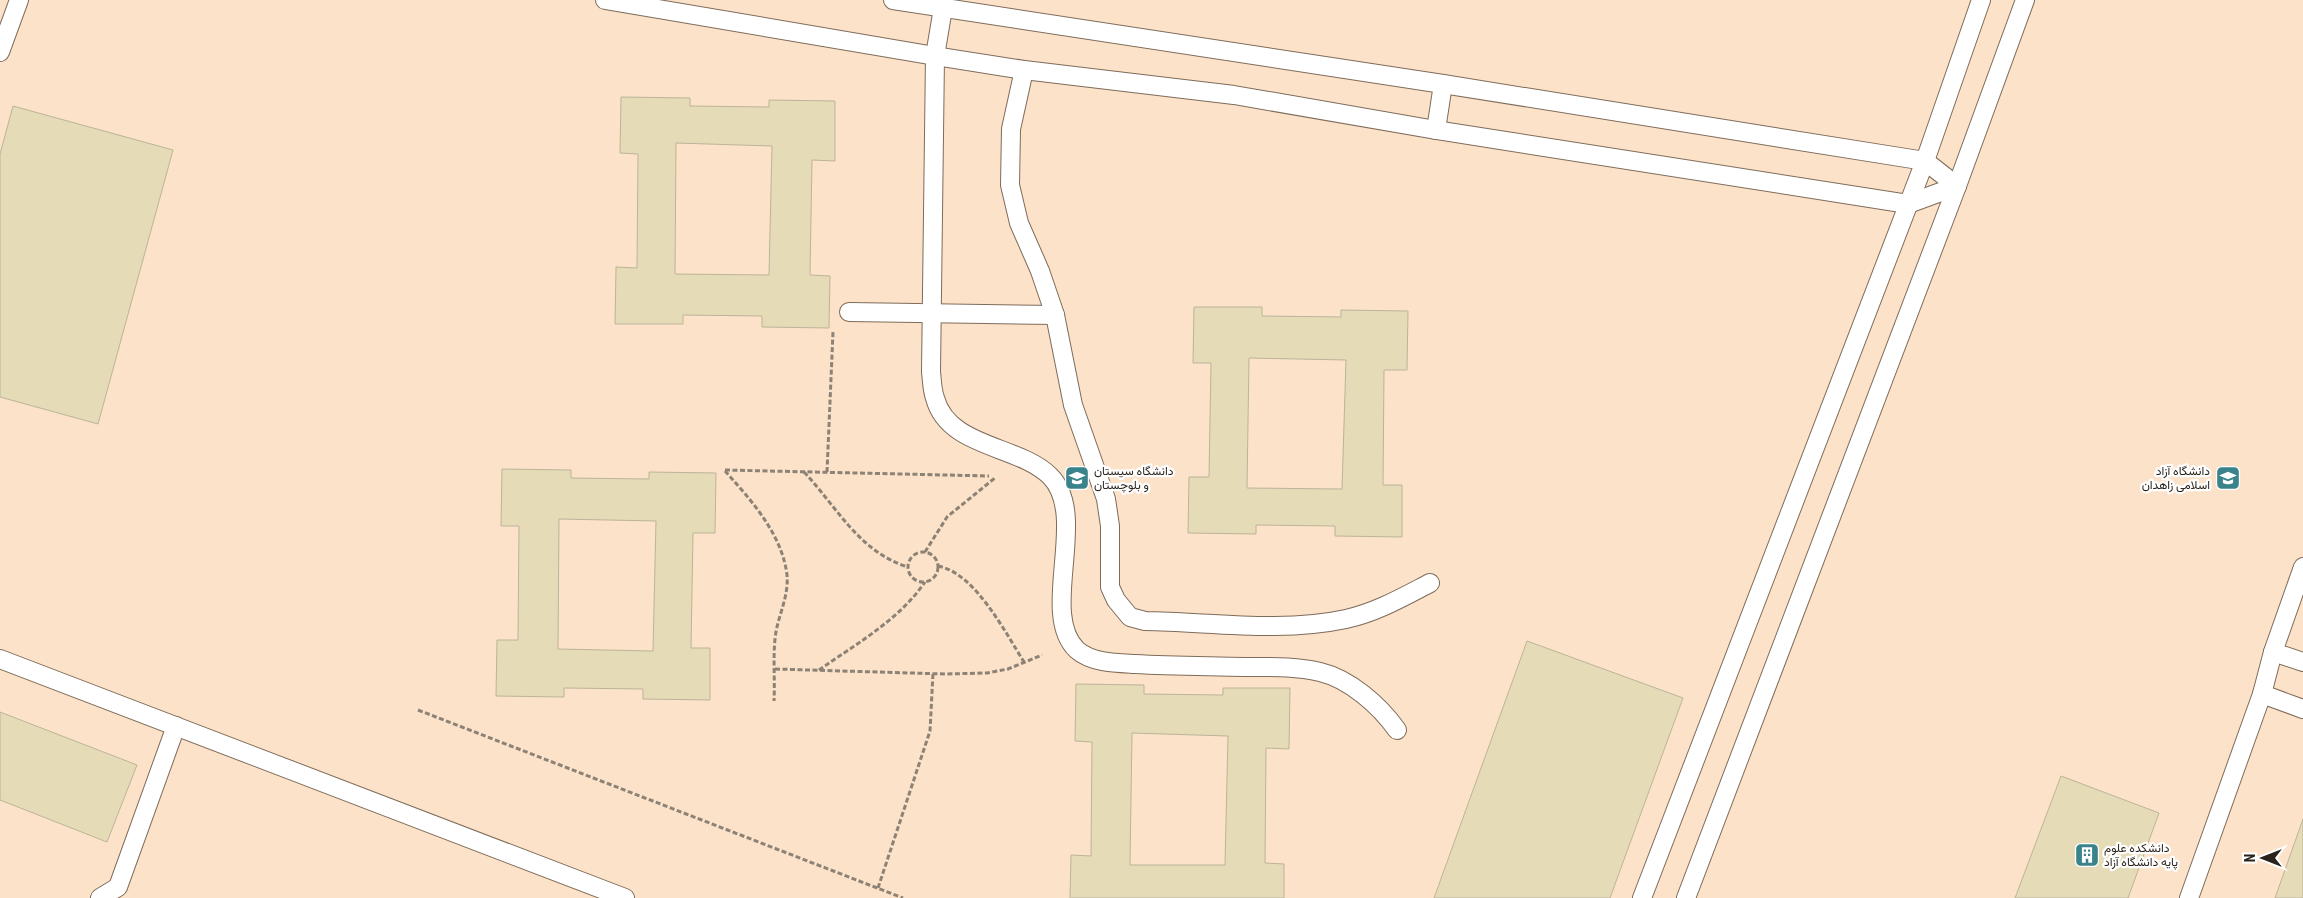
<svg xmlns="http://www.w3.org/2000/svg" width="2303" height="898" font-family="'Roboto Condensed',Vazirmatn,sans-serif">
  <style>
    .built { fill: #fce2c8 }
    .building { fill: #e5dbb6; stroke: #bbb49b; fill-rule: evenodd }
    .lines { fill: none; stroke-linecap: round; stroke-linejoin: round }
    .lane-casing { stroke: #7e6c5b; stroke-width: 20 }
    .path { stroke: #8d8276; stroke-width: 3; stroke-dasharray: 5 2.5; stroke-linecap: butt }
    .lane { stroke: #fff; stroke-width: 18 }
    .labels { text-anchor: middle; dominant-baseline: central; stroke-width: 4.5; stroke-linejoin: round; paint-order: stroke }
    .poi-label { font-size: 12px; fill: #2a231c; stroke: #fff; text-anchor: start }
  </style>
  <rect width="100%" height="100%" fill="#ffeede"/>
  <rect class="built" x="0" y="0" width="2303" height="898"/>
  <g class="building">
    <path d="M 621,97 L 690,98 L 690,106 L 769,107 L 769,100 L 835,101 L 835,161 L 812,160 L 810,275 L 830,276 L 829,328 L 762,327 L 762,316 L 683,315 L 683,324 L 615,324 L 616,267 L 637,268 L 638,154 L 620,153 ZM 676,143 L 772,146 L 769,275 L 675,274 Z"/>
    <path d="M 13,106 L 173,150 L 98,424 L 0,397 L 0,154 Z"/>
    <path d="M 1194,307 L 1262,307 L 1262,316 L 1341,317 L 1341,310 L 1408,311 L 1407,370 L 1384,370 L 1383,485 L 1402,485 L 1402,537 L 1335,536 L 1335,526 L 1256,525 L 1256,534 L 1188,533 L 1189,477 L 1209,477 L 1211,363 L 1193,363 ZM 1249,358 L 1346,360 L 1342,489 L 1247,488 Z"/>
    <path d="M 502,469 L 571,470 L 571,478 L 649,479 L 649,472 L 716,473 L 715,533 L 693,533 L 691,648 L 710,648 L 710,700 L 643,699 L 643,689 L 564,688 L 564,697 L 496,696 L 497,640 L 518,640 L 519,526 L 501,526 ZM 559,519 L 656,521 L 653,651 L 558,649 Z"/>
    <path d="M 1527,641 L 1683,698 L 1610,898 L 1434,898 Z"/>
    <path d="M 1076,684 L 1144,685 L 1144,694 L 1223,695 L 1223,688 L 1290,688 L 1289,749 L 1266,748 L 1265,863 L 1284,864 L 1284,898 L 1070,898 L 1071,855 L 1091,856 L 1092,742 L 1075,741 ZM 1132,733 L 1228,736 L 1225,865 L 1130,865 Z"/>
    <path d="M 0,712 L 137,765 L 107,842 L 0,800 Z"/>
    <path d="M 2061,776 L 2159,813 L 2128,898 L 2015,898 Z"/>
    <path d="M 2303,819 L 2303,898 L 2275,898 Z"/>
  </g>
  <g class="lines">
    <defs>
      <g id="lane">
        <path d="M 605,0 L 935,56 L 1024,70 L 1234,95 L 1436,130 L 1908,204 L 1957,186"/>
        <path d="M 893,0 L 1443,84 L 1925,161 L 1957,186"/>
        <path d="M 943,8 L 935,56 L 931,372 C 932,380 932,390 935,398 C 948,448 1019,445 1050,476 C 1090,516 1038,613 1077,650 C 1092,663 1116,663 1135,664 C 1172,666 1208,666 1245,667 C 1270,667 1295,666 1320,672 C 1350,679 1380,706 1397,730"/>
        <path d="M 0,52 L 19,0"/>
        <path d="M 1024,70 L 1011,129 L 1010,185 L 1019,223 L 1040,271 L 1055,315 L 1073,405 L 1106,499 L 1110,526 L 1110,587 L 1116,600 L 1130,617 L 1145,621 C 1211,622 1281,633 1346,619 C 1377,612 1403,597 1430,583"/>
        <path d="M 1436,130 L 1443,84"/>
        <path d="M 849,312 L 1055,315"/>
        <path d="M 2273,652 L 2303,662"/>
        <path d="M 0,659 L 625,898"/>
        <path d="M 2262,694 L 2303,709"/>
        <path d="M 100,898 L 118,887 L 176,726"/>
        <path d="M 1642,898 L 1925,161 L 1981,0"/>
        <path d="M 1686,898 L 1957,186 L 2025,0"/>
        <path d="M 2189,898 L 2262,694 L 2273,652 L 2303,567"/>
      </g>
    </defs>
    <use href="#lane" class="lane-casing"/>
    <g class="path">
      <path d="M 725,470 L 989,476"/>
      <path d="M 725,471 C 751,500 782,534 787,575 C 789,598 777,617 775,639 C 773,659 775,680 774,701"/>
      <path d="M 804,472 C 837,507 859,552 908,567"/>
      <path d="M 827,472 L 833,332"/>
      <path d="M 925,552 L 947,517 L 996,477"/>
      <circle cx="923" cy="567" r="15"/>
      <path d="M 938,566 C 975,573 1005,632 1024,662"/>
      <path d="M 775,669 L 945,674 L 987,673 L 1008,669 L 1042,655"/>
      <path d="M 819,670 C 856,644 899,620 925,582"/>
      <path d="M 418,710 L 903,898"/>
      <path d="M 878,888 L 930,731 L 933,673"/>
    </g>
    <use href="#lane" class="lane"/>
  </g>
  <defs>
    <symbol id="university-square" viewBox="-11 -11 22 22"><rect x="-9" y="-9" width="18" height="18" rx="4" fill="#3b838a" stroke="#fff"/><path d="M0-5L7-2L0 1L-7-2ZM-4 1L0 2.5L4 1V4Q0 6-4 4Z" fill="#fff"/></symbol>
    <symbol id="building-square" viewBox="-11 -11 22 22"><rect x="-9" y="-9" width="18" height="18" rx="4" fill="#3b838a" stroke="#fff"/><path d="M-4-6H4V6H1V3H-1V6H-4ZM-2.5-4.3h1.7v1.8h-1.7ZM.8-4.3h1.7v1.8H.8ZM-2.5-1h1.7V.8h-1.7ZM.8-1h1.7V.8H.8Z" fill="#fff"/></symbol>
  </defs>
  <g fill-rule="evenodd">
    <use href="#university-square" x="1063" y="464" width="28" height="28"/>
    <use href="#university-square" x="2214" y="464" width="28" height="28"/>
    <use href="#building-square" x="2073" y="841" width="28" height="28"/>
  </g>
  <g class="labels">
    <g class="poi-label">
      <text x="1094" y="471">دانشگاه سیستان<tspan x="1094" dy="14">و بلوچستان</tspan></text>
      <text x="2210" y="471" text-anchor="end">دانشگاه آزاد<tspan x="2210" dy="14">اسلامی زاهدان</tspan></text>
      <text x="2104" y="848">دانشکده علوم<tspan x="2104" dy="14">پایه دانشگاه آزاد</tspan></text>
    </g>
  </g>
  <g transform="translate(2263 858) rotate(270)" stroke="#ffffff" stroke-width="4" paint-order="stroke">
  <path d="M0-4L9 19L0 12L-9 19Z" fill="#2a231c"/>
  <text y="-8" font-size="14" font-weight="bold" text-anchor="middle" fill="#2a231c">N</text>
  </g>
</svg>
